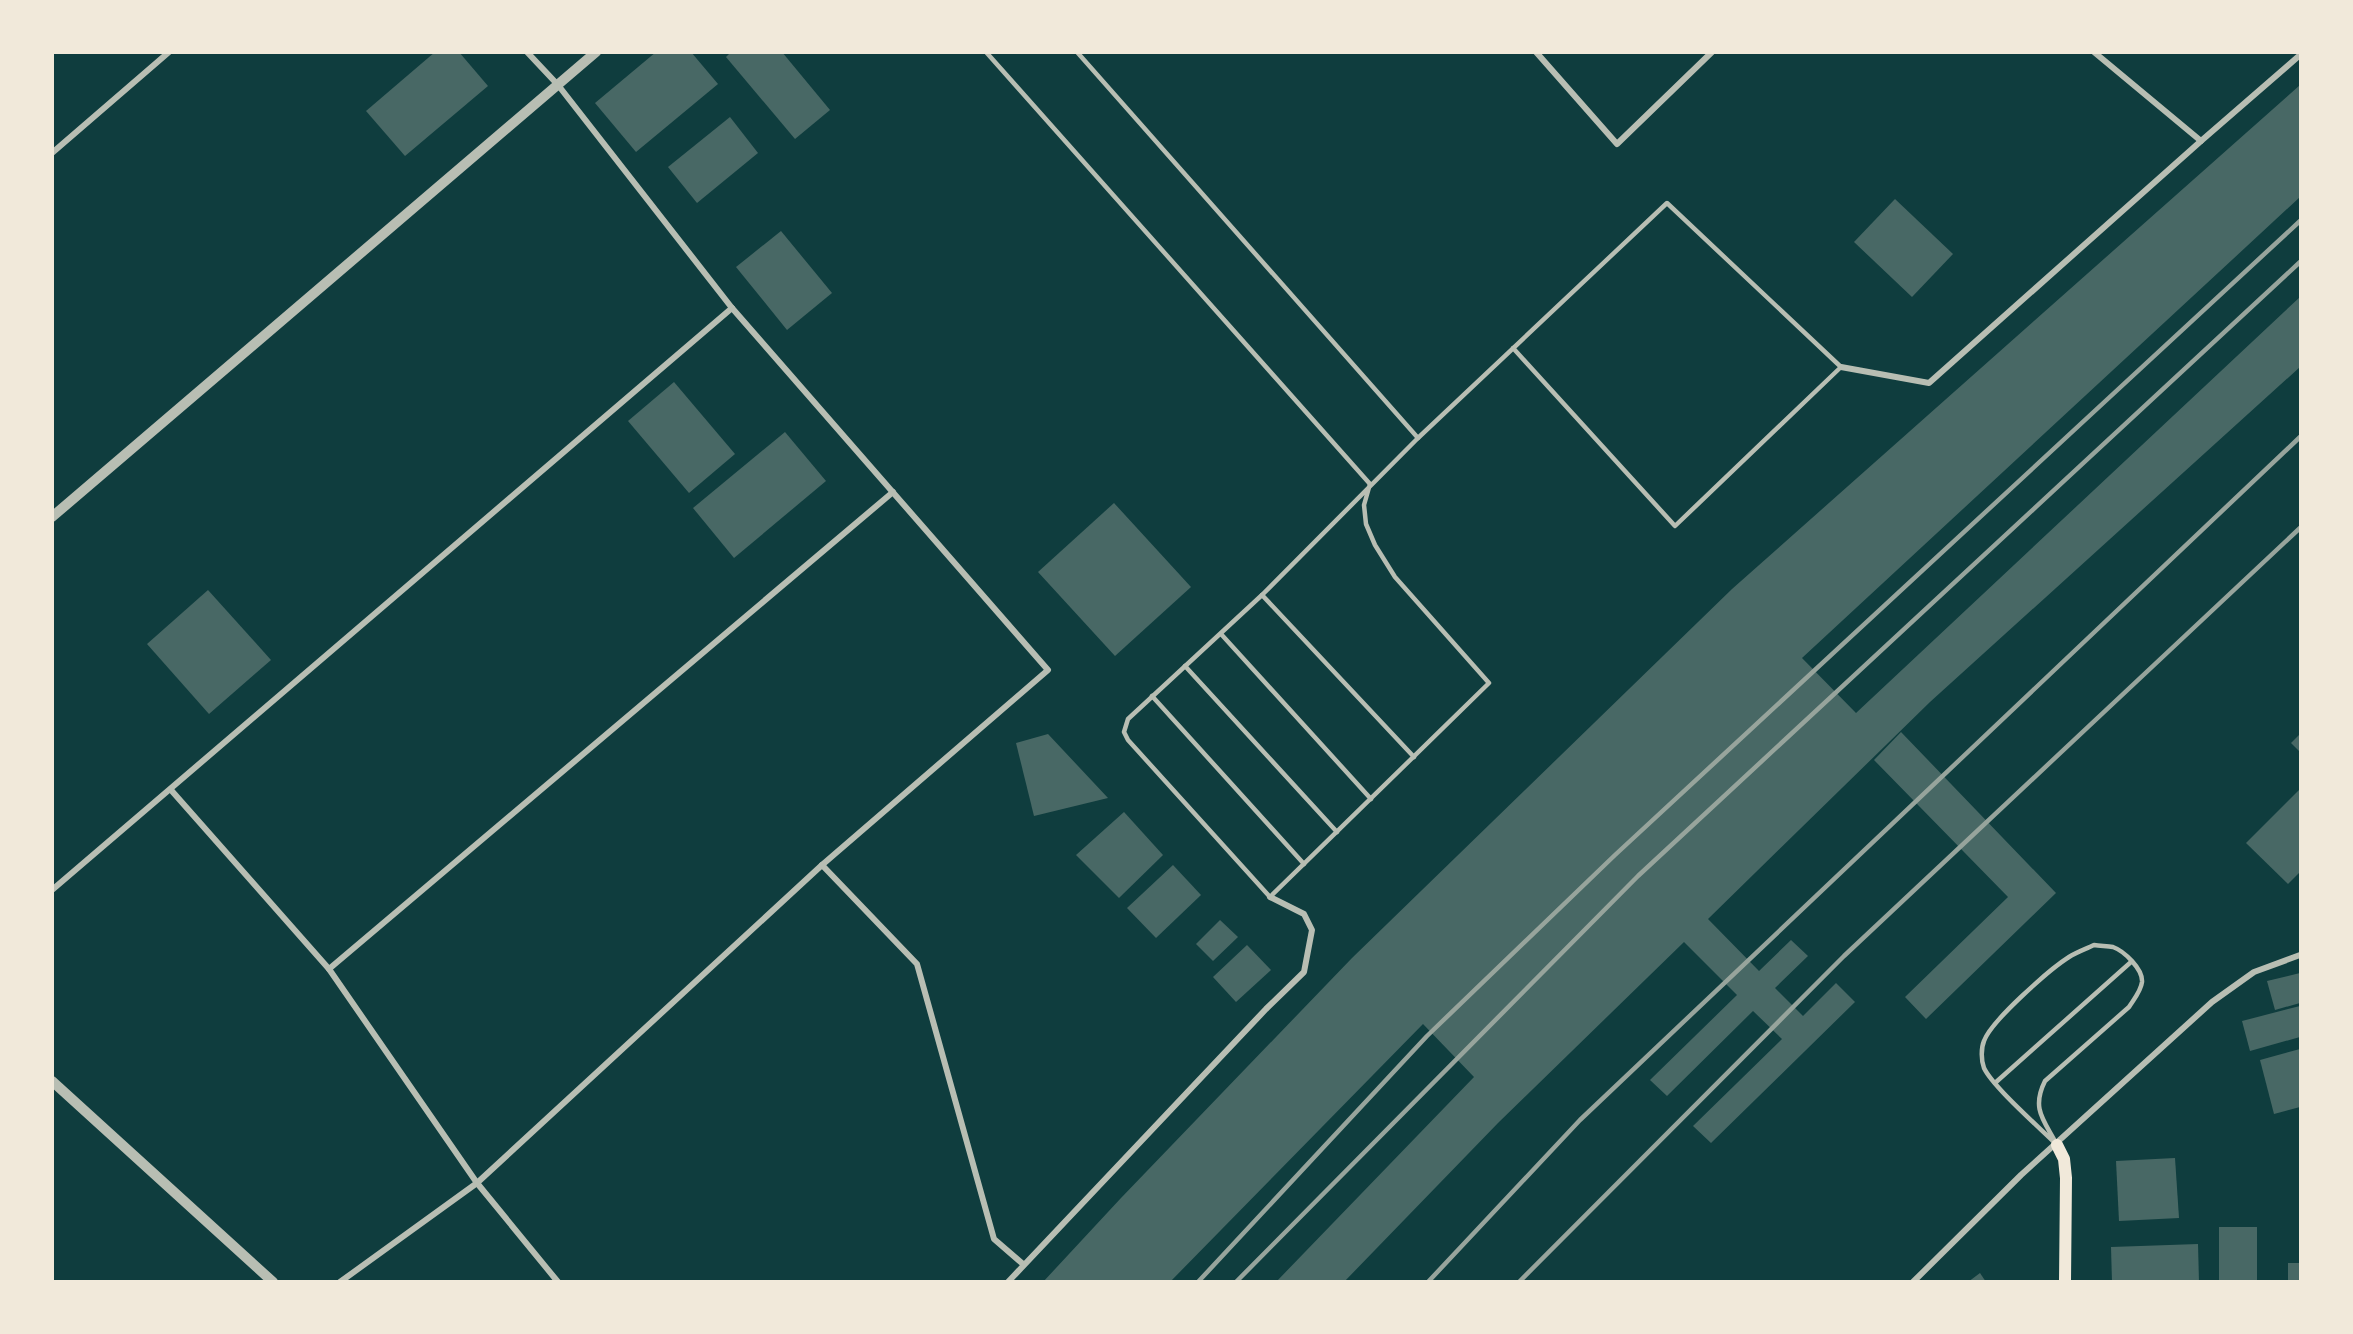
<svg xmlns="http://www.w3.org/2000/svg" width="2353" height="1334" font-family="Karla,sans-serif">
  <style>
    .building { fill: #486865 }
    .lines { fill: none; stroke-linecap: round; stroke-linejoin: round }
    .service { stroke: #b8beb3; stroke-width: 4.5 }
    .minor { stroke: #b8beb3; stroke-width: 6 }
    .tertiary { stroke: #b8beb3; stroke-width: 10 }
    .secondary { stroke: #f1e9da; stroke-width: 12 }
    .rail { stroke: #97a49c; stroke-width: 4.5 }
  </style>
  <rect width="100%" height="100%" fill="#0f3d3e"/>
  <g class="building">
    <path d="M 435,52 L 459,52 L 488,86 L 405,156 L 366,111 Z"/>
    <path d="M 656,52 L 691,52 L 718,84 L 636,152 L 595,103 Z"/>
    <path d="M 731,52 L 782,52 L 830,110 L 795,139 L 726,57 Z"/>
    <path d="M 2300,85 L 2300,197 L 1802,658 L 1856,713 L 2300,297 L 2300,367 L 1930,702 L 1708,919 L 1759,971 L 1791,940 L 1808,956 L 1775,988 L 1803,1016 L 1836,983 L 1855,1002 L 1711,1143 L 1693,1126 L 1782,1039 L 1753,1011 L 1667,1096 L 1650,1080 L 1737,995 L 1684,942 L 1498,1123 L 1344,1282 L 1276,1282 L 1474,1077 L 1423,1024 L 1170,1282 L 1043,1282 L 1121,1198 L 1352,958 L 1732,589 Z"/>
    <path d="M 730,117 L 758,153 L 697,203 L 668,167 Z"/>
    <path d="M 1895,199 L 1953,254 L 1912,297 L 1854,242 Z"/>
    <path d="M 781,231 L 832,293 L 787,330 L 736,267 Z"/>
    <path d="M 674,382 L 735,454 L 689,493 L 628,421 Z"/>
    <path d="M 785,432 L 826,481 L 734,558 L 693,508 Z"/>
    <path d="M 1114,503 L 1191,587 L 1115,656 L 1038,572 Z"/>
    <path d="M 208,590 L 271,660 L 209,714 L 147,644 Z"/>
    <path d="M 1901,732 L 2056,893 L 1926,1019 L 1905,997 L 2008,897 L 1874,760 Z"/>
    <path d="M 1048,734 L 1108,798 L 1034,816 L 1016,743 Z"/>
    <path d="M 2300,734 L 2300,752 L 2291,743 Z"/>
    <path d="M 2300,789 L 2300,872 L 2288,884 L 2246,843 Z"/>
    <path d="M 1124,812 L 1163,855 L 1119,898 L 1076,855 Z"/>
    <path d="M 1173,865 L 1201,895 L 1156,938 L 1127,908 Z"/>
    <path d="M 1220,920 L 1238,937 L 1213,961 L 1196,944 Z"/>
    <path d="M 1247,945 L 1271,970 L 1236,1002 L 1213,977 Z"/>
    <path d="M 2300,973 L 2300,1003 L 2275,1010 L 2267,981 Z"/>
    <path d="M 2300,1006 L 2300,1037 L 2250,1051 L 2242,1021 Z"/>
    <path d="M 2300,1049 L 2300,1107 L 2274,1114 L 2260,1060 Z"/>
    <path d="M 2175,1158 L 2179,1218 L 2119,1221 L 2116,1161 Z"/>
    <rect x="2219" y="1227" width="38" height="55"/>
    <path d="M 2198,1244 L 2199,1282 L 2112,1282 L 2111,1247 Z"/>
    <rect x="2288" y="1263" width="12" height="19"/>
    <path d="M 1980,1273 L 1986,1282 L 1968,1282 Z"/>
  </g>
  <g class="lines">
    <g class="service">
      <path d="M 986,52 L 1370,484"/>
      <path d="M 1077,52 L 1418,438"/>
      <path d="M 1370,484 L 1364,505 L 1366,524 L 1375,545 L 1395,577 L 1489,683 L 1270,897 L 1128,740 L 1124,732 L 1128,719 L 1262,595 L 1418,438 L 1667,203 L 1841,367 L 1675,526 L 1513,348"/>
      <path d="M 1262,595 L 1414,757"/>
      <path d="M 1221,634 L 1371,799"/>
      <path d="M 1185,666 L 1337,832"/>
      <path d="M 1152,696 L 1304,864"/>
      <path d="M 2094,945 C 2100,946 2107,946 2113,947 C 2124,951 2143,969 2142,982 C 2141,991 2134,999 2129,1007 L 2045,1081 C 2031,1109 2044,1120 2057,1145 C 2040,1128 1993,1087 1984,1068 C 1981,1060 1981,1048 1984,1041 C 1991,1021 2050,969 2069,957 C 2077,952 2086,949 2094,945 Z"/>
      <path d="M 1995,1083 L 2131,962"/>
    </g>
    <g class="minor">
      <path d="M 1536,52 L 1617,144 L 1712,52"/>
      <path d="M 2094,52 L 2201,141 L 2300,55"/>
      <path d="M 52,153 L 169,52"/>
      <path d="M 1841,367 L 1929,383 L 2201,141"/>
      <path d="M 171,790 L 329,969 L 477,1183 L 558,1282"/>
      <path d="M 822,865 L 917,964 L 994,1239 L 1023,1264"/>
      <path d="M 52,890 L 732,308"/>
      <path d="M 329,969 L 893,492"/>
      <path d="M 340,1282 L 477,1183 L 822,865 L 1048,670 L 732,308 L 558,85 L 527,52"/>
      <path d="M 1008,1282 L 1266,1009 L 1304,972 L 1312,930 L 1304,914 L 1270,897"/>
      <path d="M 1913,1282 L 2021,1175 L 2212,1002 L 2254,972 L 2300,955"/>
    </g>
    <g class="tertiary">
      <path d="M 52,517 L 596,52"/>
      <path d="M 52,1081 L 273,1282"/>
    </g>
    <path class="secondary" d="M 2057,1145 L 2064,1159 L 2066,1178 L 2065,1282"/>
    <g class="rail">
      <path d="M 1198,1282 L 1427,1036 L 1615,855 L 2300,221"/>
      <path d="M 1236,1282 L 1638,876 L 2300,262"/>
      <path d="M 1428,1282 L 1580,1120 L 2300,437"/>
      <path d="M 1519,1282 L 1844,956 L 2300,528"/>
    </g>
  </g>
  <rect width="2353" height="1334" fill="none" stroke="#f1e9da" stroke-width="108"/>
</svg>
